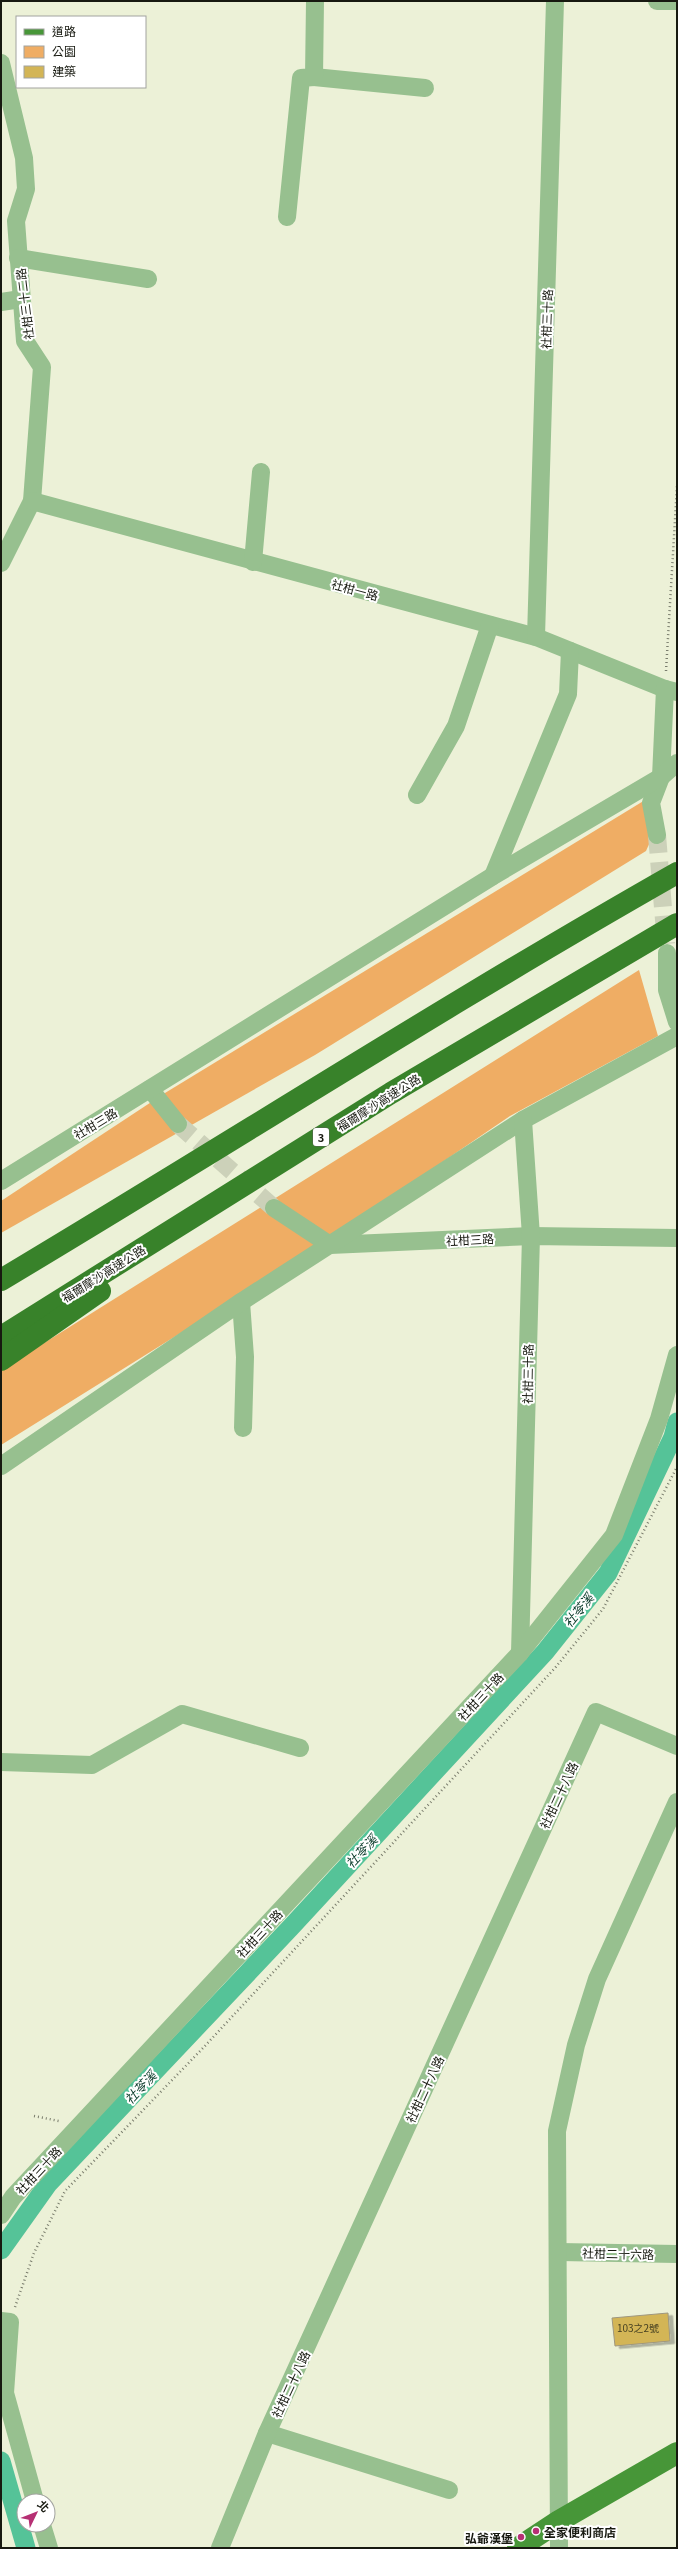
<svg xmlns="http://www.w3.org/2000/svg" width="678" height="2549" font-family="Georgia,'Noto Sans TC',serif">
  <style>
    .green { fill: #efad64 }
    .lines { fill: none; stroke-linecap: round; stroke-linejoin: round }
    .canal { stroke: #55c398; stroke-width: 19 }
    .building { fill: #d3b556; stroke: #9e977f; filter: url(#shadow) }
    .minor-tunnel { stroke: #ccd1b9; stroke-width: 18; stroke-dasharray: 18 9; stroke-linecap: butt }
    .path { stroke: #7a7d6d; stroke-width: 2.5; stroke-dasharray: 1 3; stroke-linecap: butt }
    .minor { stroke: #97c08f; stroke-width: 18 }
    .major { stroke: #479638; stroke-width: 22 }
    .highway { stroke: #38822a; stroke-width: 22 }
    .poi-dot { fill: #b63074; stroke: #fff; stroke-width: 1.5 }
    .labels { text-anchor: middle; dominant-baseline: central; stroke-width: 4; stroke-linejoin: round; paint-order: stroke }
    .number-label { font-size: 10px; fill: #464022 }
    .shield { fill: #fff; stroke: #5d5e58; stroke-width: 1 }
    .shield-label { font-size: 11px; font-weight: bold; fill: #171910 }
    .street-label { font-size: 12px; fill: #171910; stroke: #fff }
    .poi-label { font-size: 12px; font-weight: bold; fill: #171910; stroke: #fff; text-anchor: start }
    .water-label { font-size: 13px; font-style: italic; fill: #0a3b2a; stroke: #fff }
  </style>
  <defs>
    <filter id="shadow"><feDropShadow dx="4.5" dy="2.5" stdDeviation="0" flood-color="#0004"/></filter>
  </defs>
  <rect width="100%" height="100%" fill="#ecf1d7"/>
  <g class="green">
    <path d="M 650,797 L 658,824 L 646,851 L 315,1055 L 1,1233 L 1,1201 L 165,1093 Z"/>
    <path d="M 639,970 L 658,1036 L 510,1116 L 309,1253 L 1,1445 L 1,1370 Z"/>
  </g>
  <g class="lines">
    <g class="canal">
      <path d="M 1,2250 L 48,2184 L 292,1926 L 545,1652 L 608,1573 L 673,1437 L 677,1422"/>
      <path d="M 1,2461 L 26,2548"/>
    </g>
  </g>
  <path class="building" d="M 668,2313 L 670,2341 L 615,2346 L 612,2318 Z"/>
  <g class="lines">
    <g class="minor-tunnel">
      <path d="M 657,835 L 666,944"/>
      <path d="M 178,1124 L 274,1208"/>
    </g>
    <g class="path">
      <path d="M 666,671 L 677,486"/>
      <path d="M 34,2116 L 59,2121"/>
      <path d="M 15,2307 L 34,2253 L 65,2191 L 204,2047 L 555,1668 L 603,1609 L 677,1467"/>
    </g>
    <g class="minor">
      <path d="M 657,1 L 677,1"/>
      <path d="M 1,63 L 24,158 L 26,189 L 16,221 L 25,341 L 42,367 L 32,501 L 1,563"/>
      <path d="M 314,77 L 425,88"/>
      <path d="M 287,217 L 301,78 L 314,77 L 315,1"/>
      <path d="M 18,258 L 148,279"/>
      <path d="M 1,302 L 21,299"/>
      <path d="M 32,501 L 536,637 L 665,689 L 677,692"/>
      <path d="M 253,562 L 261,472"/>
      <path d="M 536,637 L 555,1"/>
      <path d="M 417,795 L 456,726 L 490,625"/>
      <path d="M 657,835 L 651,803 L 661,777 L 665,689"/>
      <path d="M 493,876 L 568,694 L 570,651"/>
      <path d="M 667,953 L 667,990 L 677,1022"/>
      <path d="M 150,1089 L 178,1124"/>
      <path d="M 1,1181 L 493,876 L 661,777 L 677,763"/>
      <path d="M 274,1208 L 330,1245 L 531,1236 L 677,1238"/>
      <path d="M 241,1302 L 245,1357 L 243,1428"/>
      <path d="M 1,1466 L 241,1302 L 523,1120 L 677,1036"/>
      <path d="M 520,1653 L 531,1236 L 523,1120"/>
      <path d="M 1,1762 L 92,1765 L 182,1714 L 300,1748"/>
      <path d="M 1,2215 L 13,2197 L 520,1653 L 614,1535 L 659,1419 L 677,1355"/>
      <path d="M 559,2252 L 677,2254"/>
      <path d="M 1,2321 L 10,2322 L 5,2393 L 35,2501"/>
      <path d="M 267,2433 L 449,2490"/>
      <path d="M 42,2525 L 49,2548"/>
      <path d="M 220,2548 L 267,2433 L 596,1712 L 677,1746"/>
      <path d="M 559,2548 L 557,2131 L 576,2045 L 597,1979 L 677,1802"/>
    </g>
    <path class="major" d="M 518,2548 L 559,2521 L 677,2453"/>
    <g class="highway">
      <path d="M 1,1280 C 227,1145 448,1003 677,873"/>
      <path d="M 1,1337 L 391,1093 L 677,924"/>
      <path d="M 1,1360 L 100,1291"/>
    </g>
  </g>
  <g class="poi-dot">
    <circle cx="536" cy="2531" r="4"/>
    <circle cx="521" cy="2537" r="4"/>
  </g>
  <g class="labels">
    <g class="number-label">
      <text x="638" y="2327">103之2號</text>
    </g>
    <rect class="shield" x="313" y="1128" width="16" height="18" rx="3"/>
    <g class="shield-label">
      <text x="321" y="1137">3</text>
    </g>
    <g class="street-label">
      <text transform="translate(24 304) rotate(-97)">社柑三十二路</text>
      <text transform="translate(546 319) rotate(-88)">社柑三十路</text>
      <text transform="translate(355 589) rotate(15)">社柑一路</text>
      <text transform="translate(378 1102) rotate(-32)">福爾摩沙高速公路</text>
      <text transform="translate(95 1123) rotate(-31)">社柑三路</text>
      <text transform="translate(470 1239) rotate(-3)">社柑三路</text>
      <text transform="translate(103 1273) rotate(-32)">福爾摩沙高速公路</text>
      <text transform="translate(527 1374) rotate(-89)">社柑三十路</text>
      <text transform="translate(480 1696) rotate(-47)">社柑三十路</text>
      <text transform="translate(558 1795) rotate(-65)">社柑二十八路</text>
      <text transform="translate(259 1933) rotate(-47)">社柑三十路</text>
      <text transform="translate(424 2089) rotate(-65)">社柑二十八路</text>
      <text transform="translate(38 2170) rotate(-47)">社柑三十路</text>
      <text transform="translate(618 2253) rotate(1)">社柑二十六路</text>
      <text transform="translate(290 2384) rotate(-65)">社柑二十八路</text>
    </g>
    <g class="poi-label">
      <text x="544" y="2531">全家便利商店</text>
      <text x="513" y="2537" text-anchor="end">弘爺漢堡</text>
    </g>
    <g class="water-label">
      <text transform="translate(578 1610) rotate(-51)">社苓溪</text>
      <text transform="translate(361 1851) rotate(-47)">社苓溪</text>
      <text transform="translate(140 2087) rotate(-47)">社苓溪</text>
    </g>
  </g>
  <rect width="678" height="2549" fill="none" stroke="#171910" stroke-width="4"/>
  <rect x="16" y="16" width="130" height="72" fill="#ffffff" stroke="#a2a39f"/>
  <rect x="24" y="29" width="20" height="6" fill="#479638" stroke="#a2a39f"/>
  <text x="52" y="36" font-size="12" fill="#171910">道路</text>
  <rect x="24" y="46" width="20" height="12" fill="#efad64" stroke="#a2a39f"/>
  <text x="52" y="56" font-size="12" fill="#171910">公園</text>
  <rect x="24" y="66" width="20" height="12" fill="#d3b556" stroke="#a2a39f"/>
  <text x="52" y="76" font-size="12" fill="#171910">建築</text>
  <g transform="translate(36 2513) rotate(47)"><circle r="19" fill="#ffffff" stroke="#a2a39f"/>
  <path d="M0-3L7 15L0 10L-7 15Z" fill="#b63074"/>
  <text y="-6" font-size="11" font-weight="bold" text-anchor="middle" fill="#171910">北</text>
  </g>
</svg>
